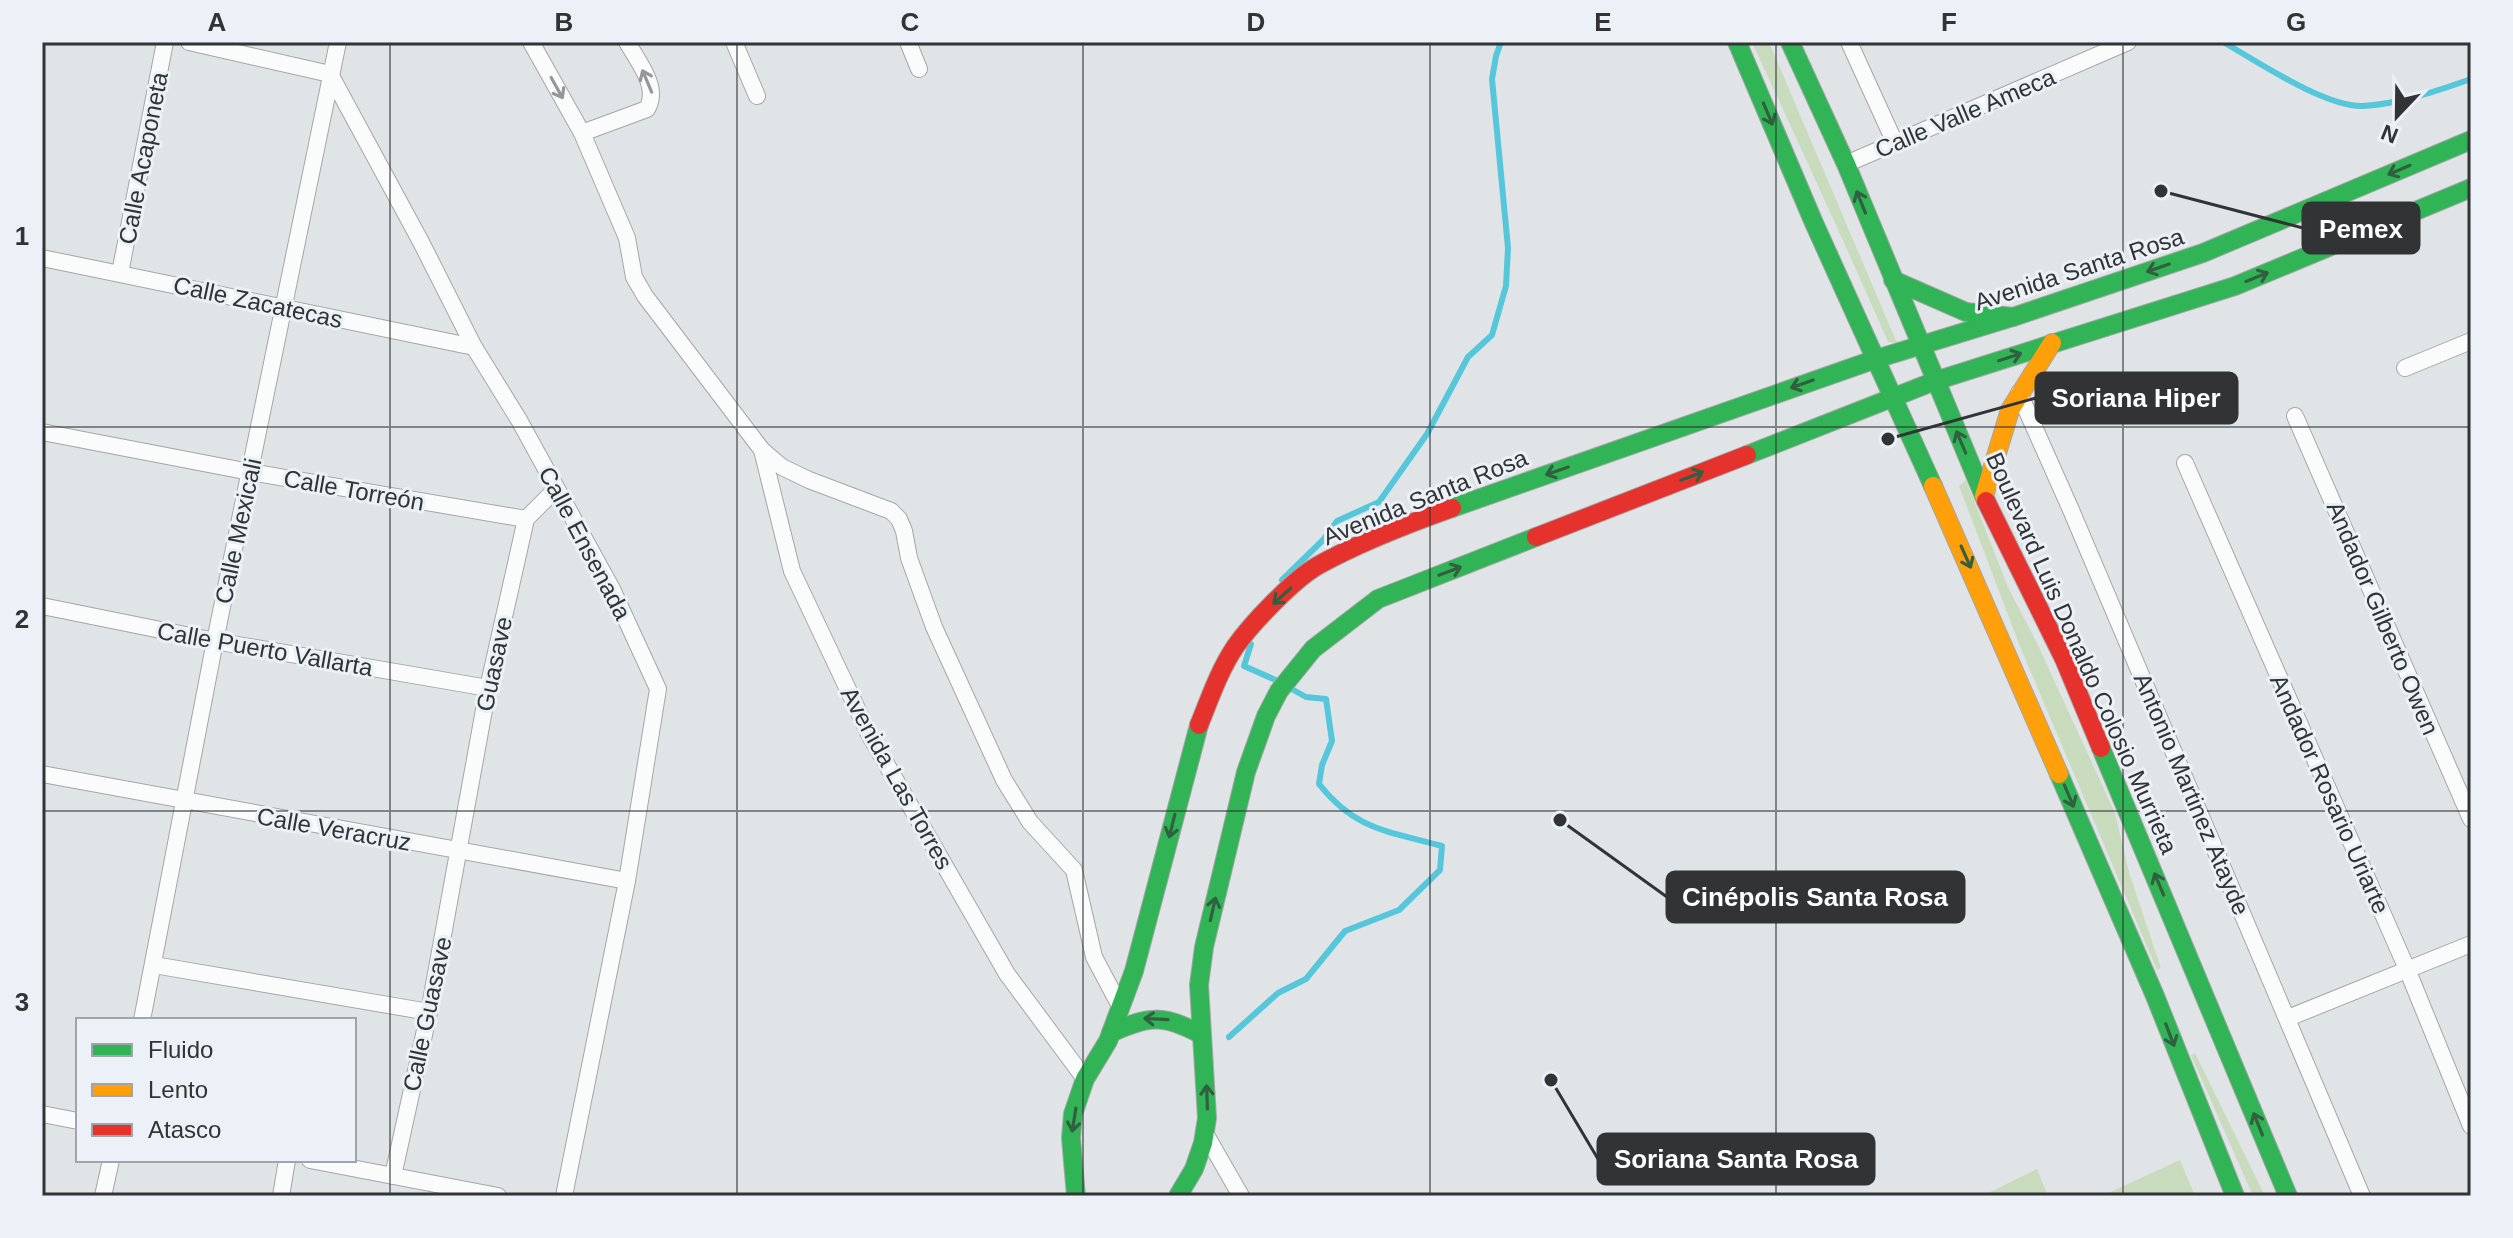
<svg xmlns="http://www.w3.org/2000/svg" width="2513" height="1238" font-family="Helvetica,sans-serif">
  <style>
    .green { fill: #c8dcbd }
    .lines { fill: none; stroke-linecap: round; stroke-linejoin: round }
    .stream { stroke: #56c7da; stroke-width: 6 }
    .street-casing { stroke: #a4a6a8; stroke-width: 18 }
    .fast-casing { stroke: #a4a6a8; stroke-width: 20 }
    .slow-casing { stroke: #a4a6a8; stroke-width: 20 }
    .jam-casing { stroke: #a4a6a8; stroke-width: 20 }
    .street { stroke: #fafbfb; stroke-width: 16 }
    .fast { stroke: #30b455; stroke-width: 18 }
    .slow { stroke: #ff9f0a; stroke-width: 18 }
    .jam { stroke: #e5322d; stroke-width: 18 }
    .oneway { stroke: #969798 }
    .oneway2 { stroke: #316040 }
    .grid { fill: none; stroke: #313335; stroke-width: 2; stroke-opacity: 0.55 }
    .labels { text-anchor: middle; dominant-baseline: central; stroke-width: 6; stroke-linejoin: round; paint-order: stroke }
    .street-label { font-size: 24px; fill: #313335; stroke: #ebf1f6 }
    .leader { fill: none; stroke: #313335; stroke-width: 3 }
    .callout-dot { fill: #313335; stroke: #ebf1f6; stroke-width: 3 }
    .callout { fill: #313335; stroke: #313335; stroke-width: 3 }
    .callout-label { font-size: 26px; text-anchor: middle; font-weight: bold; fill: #fff }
    .neatline { fill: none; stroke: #313335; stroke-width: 3 }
    .grid-label { font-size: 26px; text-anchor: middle; font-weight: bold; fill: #313335 }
  </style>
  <rect width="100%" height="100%" fill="#e1e4e6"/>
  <g class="green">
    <path d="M 1752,42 L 1769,42 L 1897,343 L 1888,342 C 1844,241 1798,142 1752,42 Z"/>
    <path d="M 1966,480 L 2008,587 L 2037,643 L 2115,813 L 2129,872 L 2161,968 L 2157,970 L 2019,644 L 1959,486 Z"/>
    <path d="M 2195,1053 L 2262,1190 L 2266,1196 L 2253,1196 L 2191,1055 Z"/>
    <path d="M 2180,1160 L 2195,1196 L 2102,1196 Z"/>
    <path d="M 2037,1169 L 2048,1196 L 1982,1196 Z"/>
  </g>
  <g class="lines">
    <g class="stream">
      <path d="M 2223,42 C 2257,61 2324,107 2363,106 C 2399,104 2437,91 2471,79"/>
      <path d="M 1282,580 L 1323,540 L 1337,521 L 1379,502 L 1427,434 L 1468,357 L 1492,335 L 1506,286 L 1508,248 L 1492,79 L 1496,56 L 1501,42"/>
      <path d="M 1251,644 L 1244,666 L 1278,681"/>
      <path d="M 1229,1037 L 1278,993 L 1306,979 L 1345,931 L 1399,910 L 1440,870 L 1442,846 C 1389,831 1356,831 1319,784 L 1322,765 L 1332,741 L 1326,699 L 1306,697 L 1288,687"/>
    </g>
    <defs>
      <g id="street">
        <path d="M 189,42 L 330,74 L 421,242 L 474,347 L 519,420 L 612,589 L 658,689 L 627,881 L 564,1196"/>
        <path d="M 531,42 L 582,133 L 627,238 L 634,277 L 645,296 L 762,450 L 782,467 L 809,480 L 891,511 L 899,519 L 904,531 L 909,558 L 934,627 L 1004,780 L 1030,822 L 1074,870 L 1094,957 L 1121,1008"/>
        <path d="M 734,42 L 757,96"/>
        <path d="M 908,42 L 919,69"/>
        <path d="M 1849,42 L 1895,143"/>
        <path d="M 582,133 L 647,109 C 660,87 638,62 627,42"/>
        <path d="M 1846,164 L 2128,42"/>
        <path d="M 42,258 L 474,347"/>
        <path d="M 120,273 L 165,42"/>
        <path d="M 2405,368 L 2471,341"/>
        <path d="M 2019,393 L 2071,510 L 2362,1196"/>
        <path d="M 2295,416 L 2471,819"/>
        <path d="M 42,432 L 250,472 L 526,519"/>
        <path d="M 762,450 L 792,571 L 869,734 L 1007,974 L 1085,1079"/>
        <path d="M 2185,463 L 2407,969 L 2471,1126"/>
        <path d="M 42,606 L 215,641 L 488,688"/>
        <path d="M 42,774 L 627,881"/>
        <path d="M 154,965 L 429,1012"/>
        <path d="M 2288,1018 L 2471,944"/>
        <path d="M 142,1020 L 215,641 L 338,42"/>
        <path d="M 42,1114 L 78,1121"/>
        <path d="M 1206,1135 L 1241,1196"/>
        <path d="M 310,1160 L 498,1196"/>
        <path d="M 393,1176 L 429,1012 L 488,688 L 526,519 L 556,489"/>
        <path d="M 103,1196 L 111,1160"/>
        <path d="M 281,1196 L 287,1160"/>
      </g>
      <g id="fast">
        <path d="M 1737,42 L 1814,223 L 1933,486"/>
        <path d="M 1790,42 L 1846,164 L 1986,501"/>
        <path d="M 1893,280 L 1966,312 L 2013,317"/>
        <path d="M 1747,455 L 1935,381 L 2235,286 L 2471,188"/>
        <path d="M 1452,508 L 1876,359 L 2013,317 L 2203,253 L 2471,140"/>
        <path d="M 2101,748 L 2288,1196"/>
        <path d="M 2059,774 L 2155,996 L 2235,1196"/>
        <path d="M 1111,1033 C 1148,1016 1163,1014 1200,1034"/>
        <path d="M 1076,1196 L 1071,1138 L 1073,1114 L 1085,1079 L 1108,1041 L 1134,971 L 1199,725"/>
        <path d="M 1178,1196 L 1194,1169 L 1203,1143 L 1207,1118 L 1199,985 L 1204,947 L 1246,772 L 1266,716 L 1279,691 L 1313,649 L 1378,599 L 1536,537"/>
      </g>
      <g id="slow">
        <path d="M 1933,486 L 2059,774"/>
        <path d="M 1984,496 L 2010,410 L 2052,343"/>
      </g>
      <g id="jam">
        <path d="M 1986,501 L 2064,659 L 2101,748"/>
        <path d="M 1536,537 L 1747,455"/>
        <path d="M 1199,725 C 1210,698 1219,671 1235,647 C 1251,624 1293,580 1317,566 C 1356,544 1410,523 1452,508"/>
      </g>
    </defs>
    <use href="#street" class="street-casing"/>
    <use href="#fast" class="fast-casing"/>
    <use href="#slow" class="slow-casing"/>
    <use href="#jam" class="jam-casing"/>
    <use href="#street" class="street"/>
    <use href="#fast" class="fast"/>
    <use href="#slow" class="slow"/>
    <use href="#jam" class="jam"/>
  </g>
  <defs><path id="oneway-shaft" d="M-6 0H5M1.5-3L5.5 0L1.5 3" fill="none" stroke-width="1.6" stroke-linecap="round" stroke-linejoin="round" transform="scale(2)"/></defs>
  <g class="oneway">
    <use href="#oneway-shaft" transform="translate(647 81) rotate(-113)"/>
    <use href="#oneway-shaft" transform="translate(557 88) rotate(61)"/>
  </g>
  <g class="oneway2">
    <use href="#oneway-shaft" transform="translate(1768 114) rotate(67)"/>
    <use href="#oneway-shaft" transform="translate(2399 170) rotate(157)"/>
    <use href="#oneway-shaft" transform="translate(1861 202) rotate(-112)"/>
    <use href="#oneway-shaft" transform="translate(2158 268) rotate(161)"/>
    <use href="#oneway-shaft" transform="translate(2257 277) rotate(-22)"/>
    <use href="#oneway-shaft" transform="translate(2010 357) rotate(-18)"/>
    <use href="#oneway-shaft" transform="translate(1802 384) rotate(161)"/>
    <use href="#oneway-shaft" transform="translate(1961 442) rotate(-113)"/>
    <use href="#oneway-shaft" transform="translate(1557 471) rotate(161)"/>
    <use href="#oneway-shaft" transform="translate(1692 476) rotate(-21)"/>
    <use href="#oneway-shaft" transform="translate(1966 557) rotate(66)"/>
    <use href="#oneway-shaft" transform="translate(1450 571) rotate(-21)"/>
    <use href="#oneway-shaft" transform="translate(1282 596) rotate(138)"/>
    <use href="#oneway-shaft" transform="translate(2069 796) rotate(67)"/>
    <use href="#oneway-shaft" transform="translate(1172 826) rotate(104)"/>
    <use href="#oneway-shaft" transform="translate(2159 884) rotate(-113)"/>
    <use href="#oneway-shaft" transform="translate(1213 909) rotate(-77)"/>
    <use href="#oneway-shaft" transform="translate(1156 1019) rotate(-177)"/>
    <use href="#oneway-shaft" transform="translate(2170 1035) rotate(69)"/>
    <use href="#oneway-shaft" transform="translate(1207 1097) rotate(-92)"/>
    <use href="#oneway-shaft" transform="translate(1074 1120) rotate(99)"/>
    <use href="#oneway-shaft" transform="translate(2258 1124) rotate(-112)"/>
  </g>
  <path class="grid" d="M 390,42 L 390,1196M 737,42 L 737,1196M 1083,42 L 1083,1196M 1430,42 L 1430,1196M 1776,42 L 1776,1196M 2123,42 L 2123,1196M 42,427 L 2471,427M 42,811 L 2471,811"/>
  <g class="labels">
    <g class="street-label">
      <text transform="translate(1965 113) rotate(-23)">Calle Valle Ameca</text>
      <text transform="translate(143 158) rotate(-79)">Calle Acaponeta</text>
      <text transform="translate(2079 269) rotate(-18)">Avenida Santa Rosa</text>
      <text transform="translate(258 302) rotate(12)">Calle Zacatecas</text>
      <text transform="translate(354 490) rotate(10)">Calle Torreón</text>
      <text transform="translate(1425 497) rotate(-22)">Avenida Santa Rosa</text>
      <text transform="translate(238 531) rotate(-78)">Calle Mexicali</text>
      <text transform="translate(585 543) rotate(62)">Calle Ensenada</text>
      <text transform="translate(2383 618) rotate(67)">Andador Gilberto Owen</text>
      <text transform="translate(265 649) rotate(10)">Calle Puerto Vallarta</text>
      <text transform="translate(2082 653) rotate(66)">Boulevard Luis Donaldo Colosio Murrieta</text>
      <text transform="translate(494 664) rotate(-78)">Guasave</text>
      <text transform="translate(897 778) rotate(61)">Avenida Las Torres</text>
      <text transform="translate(2192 794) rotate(67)">Antonio Martinez Atayde</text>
      <text transform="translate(2330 794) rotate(66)">Andador Rosario Uriarte</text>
      <text transform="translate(334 829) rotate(10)">Calle Veracruz</text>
      <text transform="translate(427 1014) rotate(-78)">Calle Guasave</text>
    </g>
  </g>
  <path class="leader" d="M2161 191L2303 228M1888 439L2036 398M1560 820L1667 897M1551 1080L1598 1159"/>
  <g class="callout-dot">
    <circle cx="2161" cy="191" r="8"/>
    <circle cx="1888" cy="439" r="8"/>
    <circle cx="1560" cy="820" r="8"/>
    <circle cx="1551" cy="1080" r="8"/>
  </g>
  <g class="callout">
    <rect x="2303" y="203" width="116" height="50" rx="8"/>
    <rect x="2036" y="373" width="201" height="50" rx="8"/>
    <rect x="1667" y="872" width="297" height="50" rx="8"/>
    <rect x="1598" y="1134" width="276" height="50" rx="8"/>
  </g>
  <g class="callout-label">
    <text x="2361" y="238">Pemex</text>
    <text x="2136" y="407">Soriana Hiper</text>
    <text x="1815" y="906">Cinépolis Santa Rosa</text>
    <text x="1736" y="1168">Soriana Santa Rosa</text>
  </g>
  <rect width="2513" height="1238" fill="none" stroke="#ebf1f6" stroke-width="88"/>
  <rect x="76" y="1018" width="280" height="144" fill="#ebf1f6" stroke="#a1a5a9" stroke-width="2"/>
  <rect x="92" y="1044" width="40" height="12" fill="#30b455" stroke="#a1a5a9" stroke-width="2"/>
  <text x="148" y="1058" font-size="24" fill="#313335">Fluido</text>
  <rect x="92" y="1084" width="40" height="12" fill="#ff9f0a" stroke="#a1a5a9" stroke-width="2"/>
  <text x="148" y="1098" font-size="24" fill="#313335">Lento</text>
  <rect x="92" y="1124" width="40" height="12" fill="#e5322d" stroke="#a1a5a9" stroke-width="2"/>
  <text x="148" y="1138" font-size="24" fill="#313335">Atasco</text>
  <g transform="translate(2397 116) rotate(202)" stroke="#ebf1f6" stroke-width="6" paint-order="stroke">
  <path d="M0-6L14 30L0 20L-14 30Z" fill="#313335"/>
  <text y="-12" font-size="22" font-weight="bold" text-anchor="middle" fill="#313335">N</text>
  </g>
  <rect x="44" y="44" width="2425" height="1150" class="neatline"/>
  <g class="grid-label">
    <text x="217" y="31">A</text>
    <text x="564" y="31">B</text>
    <text x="910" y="31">C</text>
    <text x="1256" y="31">D</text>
    <text x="1603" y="31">E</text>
    <text x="1949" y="31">F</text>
    <text x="2296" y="31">G</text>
    <text x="22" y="245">1</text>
    <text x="22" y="628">2</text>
    <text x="22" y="1011">3</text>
  </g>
</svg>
